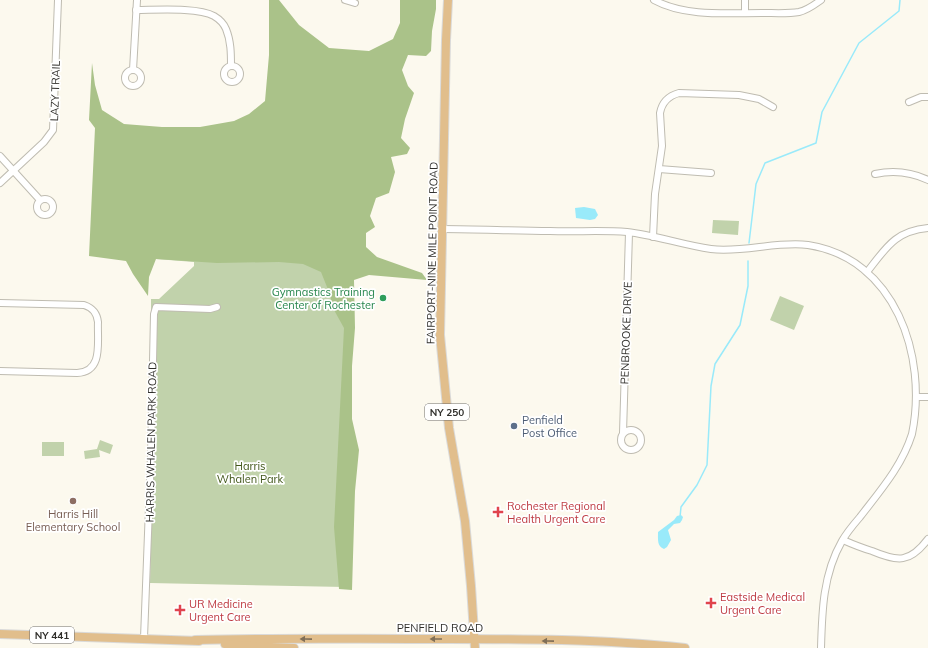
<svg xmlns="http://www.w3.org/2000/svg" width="928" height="648" font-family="Mulish,sans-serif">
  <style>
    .green { fill: #c1d2ab }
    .forest { fill: #aac289 }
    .water { fill: #99eafa }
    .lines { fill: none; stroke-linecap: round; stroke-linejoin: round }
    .stream { stroke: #99eafa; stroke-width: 1.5 }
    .minor-casing { stroke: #bfbcb1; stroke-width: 8 }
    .major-casing { stroke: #dadad9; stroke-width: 10 }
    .minor { stroke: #fff; stroke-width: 6 }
    .major { stroke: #e1be8c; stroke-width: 8 }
    .oneway { fill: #806f57 }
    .leisure-dot { fill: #2e9e5b; stroke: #fff; stroke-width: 1.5 }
    .service-dot { fill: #5c6f8a; stroke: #fff; stroke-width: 1.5 }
    .education-dot { fill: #8d6e63; stroke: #fff; stroke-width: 1.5 }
    .health-dot { fill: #e0444e; stroke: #fff; stroke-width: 1.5 }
    .labels { text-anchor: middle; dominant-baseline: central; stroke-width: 3.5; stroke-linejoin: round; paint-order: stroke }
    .shield { fill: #fff; stroke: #6e6d6b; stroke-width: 1 }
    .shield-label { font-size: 10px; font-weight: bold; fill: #302f2b }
    .street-label { font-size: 11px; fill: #302f2b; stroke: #fff }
    .leisure-label { font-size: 11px; fill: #27864d; stroke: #fff; text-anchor: end }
    .service-label { font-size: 11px; fill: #4e5e75; stroke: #fff; text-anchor: start }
    .park-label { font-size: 11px; fill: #415619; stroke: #fff }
    .health-label { font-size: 11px; fill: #be3a42; stroke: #fff; text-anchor: start }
    .education-label { font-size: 11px; fill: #785e54; stroke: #fff }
  </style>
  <rect width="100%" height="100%" fill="#fcf9ee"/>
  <g class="green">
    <path d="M 95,128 L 349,277 L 345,587 L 150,583 L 156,316 L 151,315 L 151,299 L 159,299 L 194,266 L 194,262 L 156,259 Z"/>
    <path d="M 713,220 L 739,221 L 738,235 L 712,233 Z"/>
    <path d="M 780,296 L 804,306 L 794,330 L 770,320 Z"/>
    <path d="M 100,440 L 113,445 L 110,454 L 99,450 L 100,457 L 85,459 L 84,451 L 97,449 Z"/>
    <rect x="42" y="442" width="22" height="14"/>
  </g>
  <path class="forest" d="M 269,0 L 279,0 L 299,25 L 329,48 L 369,51 L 393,39 L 400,23 L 400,0 L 436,0 L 436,9 L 432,31 L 431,51 L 426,56 L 408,55 L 402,70 L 408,86 L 414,93 L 405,119 L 401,138 L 410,148 L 407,154 L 391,157 L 395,172 L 389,193 L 376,198 L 370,216 L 375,227 L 366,233 L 366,247 L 377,257 L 422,273 L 427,280 L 369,275 L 354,280 L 355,328 L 352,366 L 352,419 L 359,450 L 355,491 L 352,590 L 339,589 L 334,527 L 344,328 L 334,310 L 329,292 L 321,272 L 303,264 L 279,262 L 217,263 L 156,259 L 149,277 L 148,296 L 133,274 L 126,261 L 89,256 L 95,128 L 89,120 L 92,63 L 95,85 L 102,110 L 124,124 L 162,127 L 200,127 L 234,121 L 249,114 L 265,101 L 269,55 Z"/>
  <g class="water">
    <path d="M 584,207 L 595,209 L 598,215 L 595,219 L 590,220 L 576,218 L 575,208 Z"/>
    <path d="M 681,515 L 683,517 L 682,520 L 680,523 L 674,524 L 668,530 L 671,540 L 667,547 L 664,549 C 657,546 658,540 658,532 L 674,520 L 677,516 Z"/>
  </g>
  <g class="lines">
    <g class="stream">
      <path d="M 749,243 L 756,184 L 765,163 L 816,143 L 822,112 L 859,43 L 899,11 L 900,0"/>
      <path d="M 680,517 L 681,507 L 697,485 L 707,465 L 711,386 L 715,364 L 740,325 L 748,286 L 748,261"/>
    </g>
    <defs>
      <g id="minor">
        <path d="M 345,0 L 355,3"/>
        <path d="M 654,0 C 685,17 728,13 762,13 C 774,13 788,14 799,12 C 808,10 814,5 821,0"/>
        <path d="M 136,10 C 156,10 198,7 214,16 C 219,19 224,24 226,29 C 231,41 231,54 231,66"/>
        <path d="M 745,13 L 745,0"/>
        <circle cx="232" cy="74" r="8"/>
        <circle cx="133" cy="78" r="8"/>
        <path d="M 133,70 L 137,0"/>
        <path d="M 909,102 L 921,97 L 928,97"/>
        <path d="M 0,156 L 40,200"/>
        <path d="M 659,169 L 711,173"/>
        <path d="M 875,174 C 894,170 911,172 928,180"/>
        <path d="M 0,183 L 44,142 L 53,130 L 58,0"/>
        <circle cx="45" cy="207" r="8"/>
        <path d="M 443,229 C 479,229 514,231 550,231 C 575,232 602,230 627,232 C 655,235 682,245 711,249 C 743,253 776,241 808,245 C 895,258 928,356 912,434 C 902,466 880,491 860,517 C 854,524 847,532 842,541 C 823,574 822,611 821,648"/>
        <path d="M 653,237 L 655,194 L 662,146 L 660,113 C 662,102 668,96 679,93 L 739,95 L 759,99 L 773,107"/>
        <path d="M 867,272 C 886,248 895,231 928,228"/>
        <path d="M 0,303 L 84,305 C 93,308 97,313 98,322 C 97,341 104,372 77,373 L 0,371"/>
        <path d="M 919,397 L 928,397"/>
        <circle cx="631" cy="440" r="10"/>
        <path d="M 623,433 L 629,233"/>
        <path d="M 843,540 C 852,544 862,548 872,551 C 898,562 910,563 928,539"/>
        <path d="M 144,638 L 151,455 L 154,314 L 156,307 L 210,309 L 217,307"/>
      </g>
      <g id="major">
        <path d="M 448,0 L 446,40 L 440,335 L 449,428 L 465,521 L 471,586 L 475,648"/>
        <path d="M 0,634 L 199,641"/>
        <path d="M 195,640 C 269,638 342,639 416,639 C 505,639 596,638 685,648"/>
        <path d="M 225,644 L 251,646 L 294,648"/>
      </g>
    </defs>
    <use href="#minor" class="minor-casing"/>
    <use href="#major" class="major-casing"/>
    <use href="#minor" class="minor"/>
    <use href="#major" class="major"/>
  </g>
  <defs><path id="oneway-solid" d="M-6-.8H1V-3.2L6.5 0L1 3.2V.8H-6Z"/></defs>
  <g class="oneway">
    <use href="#oneway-solid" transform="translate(306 639) rotate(-179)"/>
    <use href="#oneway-solid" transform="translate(436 639) rotate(180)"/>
    <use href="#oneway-solid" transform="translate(548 641) rotate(-179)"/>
  </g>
  <circle class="leisure-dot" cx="383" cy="298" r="4"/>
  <circle class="service-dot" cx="514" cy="426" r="4"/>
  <circle class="education-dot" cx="73" cy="501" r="4"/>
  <g class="health-dot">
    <path d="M496 506h4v4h4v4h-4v4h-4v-4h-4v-4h4z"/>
    <path d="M709 597h4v4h4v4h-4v4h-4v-4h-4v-4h4z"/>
    <path d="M178 604h4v4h4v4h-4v4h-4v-4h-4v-4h4z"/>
  </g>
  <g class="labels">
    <g class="shield">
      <rect x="425" y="404" width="44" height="16" rx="3"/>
      <rect x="30" y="627" width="44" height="16" rx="3"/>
    </g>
    <g class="shield-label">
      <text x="447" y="412">NY 250</text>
      <text x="52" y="635">NY 441</text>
    </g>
    <g class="street-label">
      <text transform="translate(55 91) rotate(-88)">LAZY TRAIL</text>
      <text transform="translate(432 253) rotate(-89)">FAIRPORT-NINE MILE POINT ROAD</text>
      <text transform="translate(626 333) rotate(-88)">PENBROOKE DRIVE</text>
      <text transform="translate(151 442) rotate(-89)">HARRIS WHALEN PARK ROAD</text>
      <text x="440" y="628">PENFIELD ROAD</text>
    </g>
    <g class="leisure-label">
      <text x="375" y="292">Gymnastics Training<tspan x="375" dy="13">Center of Rochester</tspan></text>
    </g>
    <g class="service-label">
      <text x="522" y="420">Penfield<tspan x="522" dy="13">Post Office</tspan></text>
    </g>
    <g class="park-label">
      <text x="250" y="466">Harris<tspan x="250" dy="13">Whalen Park</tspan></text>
    </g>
    <g class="health-label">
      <text x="507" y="506">Rochester Regional<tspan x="507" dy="13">Health Urgent Care</tspan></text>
      <text x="720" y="597">Eastside Medical<tspan x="720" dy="13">Urgent Care</tspan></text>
      <text x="189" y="604">UR Medicine<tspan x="189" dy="13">Urgent Care</tspan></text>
    </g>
    <g class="education-label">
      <text x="73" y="514">Harris Hill<tspan x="73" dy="13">Elementary School</tspan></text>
    </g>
  </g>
</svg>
